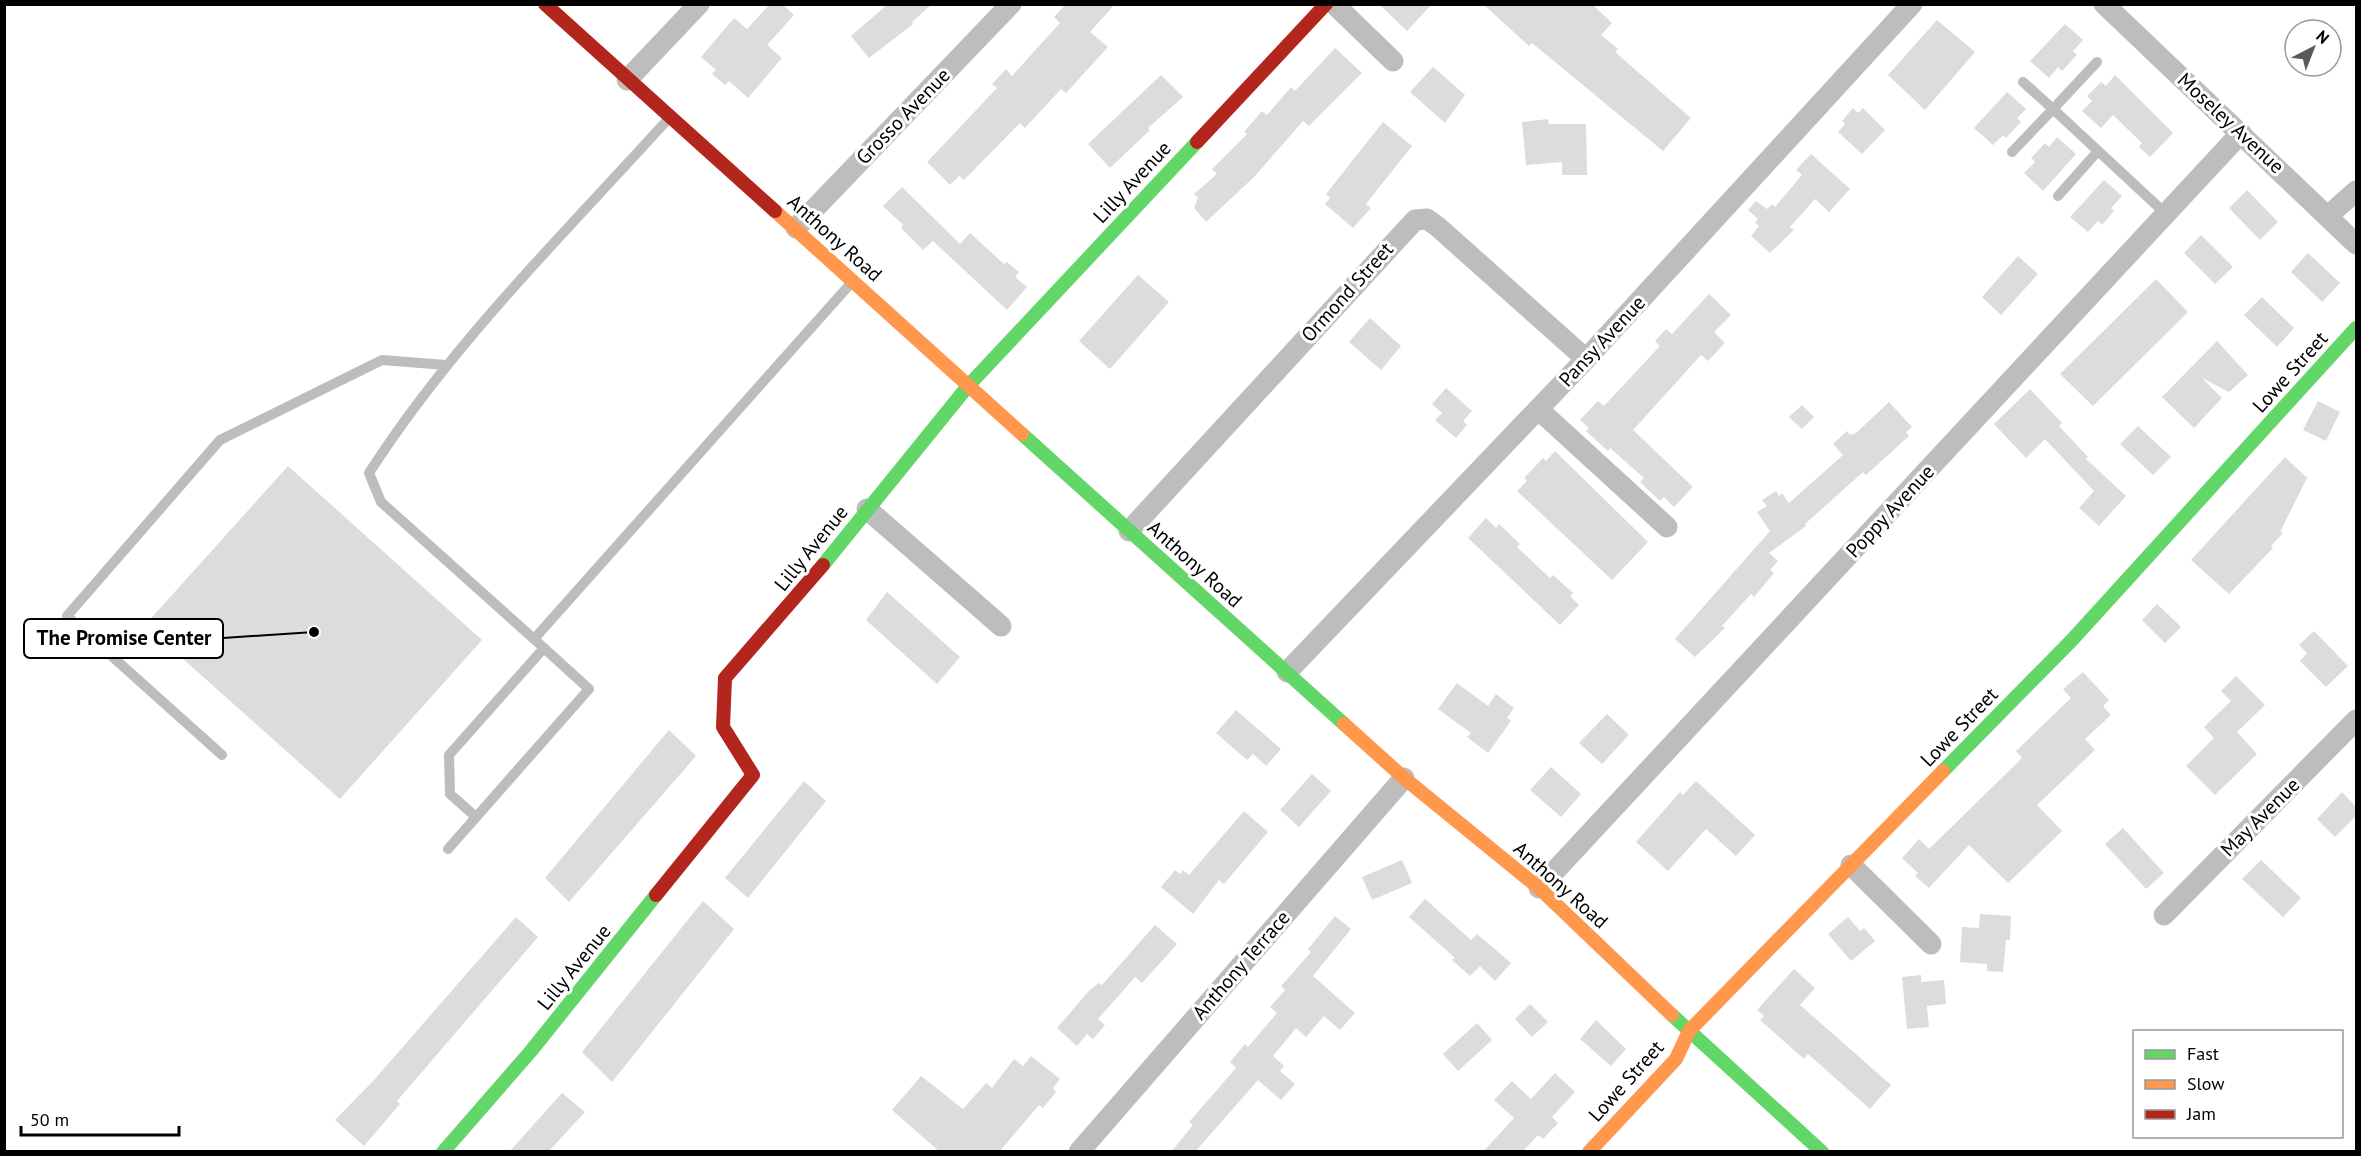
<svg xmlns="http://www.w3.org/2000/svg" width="2361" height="1156" font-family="'PT Sans',sans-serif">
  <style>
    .building { fill: #dcdcdc }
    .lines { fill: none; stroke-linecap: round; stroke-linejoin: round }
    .lane { stroke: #bdbdbd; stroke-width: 10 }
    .street { stroke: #bdbdbd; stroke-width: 21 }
    .fast { stroke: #63d668; stroke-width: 14 }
    .slow { stroke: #ff974d; stroke-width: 14 }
    .jam { stroke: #b3261e; stroke-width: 14 }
    .labels { text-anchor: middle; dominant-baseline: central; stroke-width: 6; stroke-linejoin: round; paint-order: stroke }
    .street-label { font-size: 20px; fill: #000; stroke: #fff }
    .leader { fill: none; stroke: #000; stroke-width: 2 }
    .callout-dot { fill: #000; stroke: #fff; stroke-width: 2 }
    .callout { fill: #fff; stroke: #000; stroke-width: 2 }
    .callout-label { font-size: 21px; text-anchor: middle; font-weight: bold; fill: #000 }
  </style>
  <rect width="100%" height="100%" fill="#fff"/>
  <g class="building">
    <path d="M 770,4 L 782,4 L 794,15 L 767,45 L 782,58 L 748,98 L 729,81 L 725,85 L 712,74 L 716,70 L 701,57 L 734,18 L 747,29 Z"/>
    <path d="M 888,4 L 932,4 L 912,22 L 913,24 L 869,58 L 851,36 Z"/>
    <path d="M 1066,4 L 1115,4 L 1090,32 L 1108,47 L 1066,93 L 1061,89 L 1025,128 L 1020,123 L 964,180 L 959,176 L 950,185 L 927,162 L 997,88 L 992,84 L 1006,69 L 1012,76 L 1060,23 L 1054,17 Z"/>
    <path d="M 1379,4 L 1432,4 L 1407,31 Z"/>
    <path d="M 1483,4 L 1592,4 L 1612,23 L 1601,35 L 1618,49 L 1615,52 L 1691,118 L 1663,151 L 1532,43 L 1529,46 Z"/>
    <path d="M 1937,20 L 1975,52 L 1925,110 L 1888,75 Z"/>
    <path d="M 2065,24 L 2083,40 L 2073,51 L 2077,55 L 2062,71 L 2058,67 L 2049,78 L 2030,61 Z"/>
    <path d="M 1335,48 L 1362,73 L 1309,126 L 1303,121 L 1255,176 L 1206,222 L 1194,208 L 1198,198 L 1194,194 L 1217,174 L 1212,169 L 1247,134 L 1244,132 L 1262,111 L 1267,115 L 1291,87 L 1295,91 Z"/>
    <path d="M 1433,67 L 1465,95 L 1445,123 L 1410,92 Z"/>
    <path d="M 1161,75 L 1183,97 L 1148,128 L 1150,130 L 1110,168 L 1088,144 Z"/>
    <path d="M 2115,75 L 2173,133 L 2150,157 L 2139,147 L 2142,143 L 2113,115 L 2101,128 L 2082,111 L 2092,101 L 2087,96 L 2101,82 L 2106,86 Z"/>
    <path d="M 2007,92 L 2026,109 L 2017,118 L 2021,122 L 2006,138 L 2003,135 L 1993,145 L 1974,128 Z"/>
    <path d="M 1853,108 L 1858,113 L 1863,108 L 1885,130 L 1862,154 L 1838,132 L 1845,124 L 1842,121 Z"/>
    <path d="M 1548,119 L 1549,124 L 1586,124 L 1587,175 L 1562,175 L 1562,162 L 1526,165 L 1522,122 Z"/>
    <path d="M 1383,122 L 1412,146 L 1366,204 L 1371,208 L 1353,228 L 1325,204 L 1330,198 L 1326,194 Z"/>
    <path d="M 2057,137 L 2076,154 L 2043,191 L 2024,173 L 2035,162 L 2031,158 L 2045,143 L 2049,147 Z"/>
    <path d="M 1811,154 L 1850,189 L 1829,212 L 1815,199 L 1790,227 L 1794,230 L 1770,253 L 1751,236 L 1759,226 L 1755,223 L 1758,219 L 1748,210 L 1756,201 L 1767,209 L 1772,204 L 1775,207 L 1802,175 L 1796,170 Z"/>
    <path d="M 2104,180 L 2122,196 L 2111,208 L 2114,211 L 2102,225 L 2098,221 L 2088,232 L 2070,217 Z"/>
    <path d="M 902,187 L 960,244 L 970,233 L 1004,264 L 1007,262 L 1019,272 L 1015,277 L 1027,287 L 1007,310 L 933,241 L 923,250 L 901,228 L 903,225 L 883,206 Z"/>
    <path d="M 2247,190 L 2278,222 L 2260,240 L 2229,208 Z"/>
    <path d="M 2201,235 L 2233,267 L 2215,284 L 2184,253 Z"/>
    <path d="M 2308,253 L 2340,283 L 2322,302 L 2291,272 Z"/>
    <path d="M 2018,256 L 2038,274 L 2001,315 L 1982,297 Z"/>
    <path d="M 1138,275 L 1169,302 L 1110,369 L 1079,341 Z"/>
    <path d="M 2156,279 L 2188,312 L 2093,406 L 2060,374 Z"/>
    <path d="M 1709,294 L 1731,315 L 1714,332 L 1725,343 L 1708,361 L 1701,355 L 1633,430 L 1693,487 L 1674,507 L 1664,497 L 1660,501 L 1640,482 L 1644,478 L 1610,448 L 1608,451 L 1586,431 L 1589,428 L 1580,420 L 1598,401 L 1604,406 L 1660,346 L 1655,341 L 1666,329 L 1672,334 Z"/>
    <path d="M 2262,297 L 2294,328 L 2277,347 L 2244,315 Z"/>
    <path d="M 1370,318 L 1401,346 L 1381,370 L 1349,342 Z"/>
    <path d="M 2217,341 L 2248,375 L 2229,392 L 2202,378 L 2222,398 L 2194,428 L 2162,397 Z"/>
    <path d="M 1446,388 L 1472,411 L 1463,421 L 1467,425 L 1456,438 L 1435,420 L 1442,413 L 1432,404 Z"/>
    <path d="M 2030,389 L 2062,423 L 2059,426 L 2088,457 L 2086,459 L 2126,496 L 2099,526 L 2079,508 L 2094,491 L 2045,439 L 2026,458 L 1994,424 Z"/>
    <path d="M 2318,401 L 2340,412 L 2326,441 L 2303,430 Z"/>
    <path d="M 1889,402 L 1912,427 L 1906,432 L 1909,436 L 1866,475 L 1863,472 L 1805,524 L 1806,526 L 1769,553 L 1778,561 L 1770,570 L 1774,573 L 1754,597 L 1751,594 L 1722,626 L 1725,628 L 1695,657 L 1675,639 L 1770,531 L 1757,512 L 1767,506 L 1762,500 L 1776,491 L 1779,496 L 1782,493 L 1789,503 L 1843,455 L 1833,444 L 1847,431 L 1850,435 L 1856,433 Z"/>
    <path d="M 1802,405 L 1814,417 L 1802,429 L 1789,417 Z"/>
    <path d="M 2138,426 L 2171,457 L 2153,475 L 2120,444 Z"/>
    <path d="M 1555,451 L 1648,542 L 1612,580 L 1517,491 L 1527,481 L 1524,478 L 1543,458 L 1546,461 Z"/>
    <path d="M 2285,457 L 2307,478 L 2280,532 L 2283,533 L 2271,546 L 2273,548 L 2229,594 L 2191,560 Z"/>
    <path d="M 288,466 L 482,640 L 340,799 L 145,625 Z"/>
    <path d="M 1486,518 L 1496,528 L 1499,524 L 1520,544 L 1517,547 L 1535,564 L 1550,578 L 1553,575 L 1573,593 L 1570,596 L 1579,605 L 1560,625 L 1468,538 Z"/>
    <path d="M 887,592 L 960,657 L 937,684 L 866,620 Z"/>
    <path d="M 2157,604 L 2181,627 L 2165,643 L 2142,620 Z"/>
    <path d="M 2314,631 L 2348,666 L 2326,687 L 2300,661 L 2307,653 L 2299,645 Z"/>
    <path d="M 2083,672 L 2109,700 L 2103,706 L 2111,715 L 2085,739 L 2095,750 L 2037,805 L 2062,831 L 2008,883 L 1969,845 L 1929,888 L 1915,876 L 1918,873 L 1902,858 L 1919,839 L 1929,849 L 2022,758 L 2016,751 L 2071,698 L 2063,689 Z"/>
    <path d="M 2236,676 L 2265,705 L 2237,732 L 2257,754 L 2215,795 L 2186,766 L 2214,738 L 2204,727 L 2231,701 L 2221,691 Z"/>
    <path d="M 1457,683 L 1488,706 L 1496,694 L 1514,708 L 1507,718 L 1511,721 L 1488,753 L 1467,737 L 1471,733 L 1438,709 Z"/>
    <path d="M 1236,710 L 1281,749 L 1266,766 L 1253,754 L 1247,760 L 1216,733 Z"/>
    <path d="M 1607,714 L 1629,735 L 1602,764 L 1579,743 Z"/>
    <path d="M 669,730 L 696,756 L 569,902 L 545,878 Z"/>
    <path d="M 1551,767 L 1581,794 L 1561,817 L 1530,790 Z"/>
    <path d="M 1312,774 L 1331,791 L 1299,827 L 1280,810 Z"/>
    <path d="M 804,781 L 826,801 L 748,898 L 725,878 Z"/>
    <path d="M 1696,781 L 1755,835 L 1736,856 L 1706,829 L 1668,871 L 1636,842 L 1680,792 L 1683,795 Z"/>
    <path d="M 2342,792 L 2356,807 L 2356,816 L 2335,837 L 2317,819 Z"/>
    <path d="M 1244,811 L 1268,832 L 1224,884 L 1219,880 L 1193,914 L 1161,887 L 1175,870 L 1180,874 L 1183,870 L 1189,875 Z"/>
    <path d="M 2123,828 L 2164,873 L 2146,889 L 2105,844 Z"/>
    <path d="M 1402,860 L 1412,883 L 1372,900 L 1362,877 Z"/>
    <path d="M 2261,860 L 2301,898 L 2283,917 L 2242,879 Z"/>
    <path d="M 1425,899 L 1471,940 L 1477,934 L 1511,963 L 1495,981 L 1480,966 L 1470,976 L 1452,960 L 1455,958 L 1409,917 Z"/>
    <path d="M 703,901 L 734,929 L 612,1082 L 582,1052 Z"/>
    <path d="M 1980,914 L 2011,916 L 2010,940 L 2006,940 L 2003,972 L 1987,971 L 1987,964 L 1960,962 L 1962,927 L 1979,928 Z"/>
    <path d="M 1335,916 L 1351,929 L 1313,976 L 1355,1013 L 1340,1030 L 1324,1016 L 1306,1037 L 1296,1028 L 1273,1056 L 1284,1066 L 1280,1071 L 1295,1084 L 1281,1100 L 1258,1080 L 1195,1152 L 1171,1152 L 1193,1125 L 1189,1122 L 1236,1068 L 1230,1062 L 1245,1044 L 1248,1047 L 1277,1013 L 1270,1007 L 1285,990 L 1281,986 L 1311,952 L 1308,949 Z"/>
    <path d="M 516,917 L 538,937 L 397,1101 L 400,1104 L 364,1146 L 335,1120 L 374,1080 Z"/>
    <path d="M 1848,917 L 1860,931 L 1864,928 L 1875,941 L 1851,961 L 1828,934 Z"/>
    <path d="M 1155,925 L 1177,944 L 1142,983 L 1135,977 L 1098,1019 L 1105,1025 L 1093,1039 L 1087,1034 L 1077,1046 L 1057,1028 L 1089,991 L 1099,983 L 1102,985 Z"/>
    <path d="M 1794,969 L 1815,988 L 1800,1005 L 1891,1085 L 1870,1109 L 1808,1054 L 1804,1059 L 1760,1020 L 1764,1016 L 1757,1010 Z"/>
    <path d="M 1921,975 L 1921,982 L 1944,980 L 1946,1004 L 1927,1006 L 1929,1027 L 1907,1029 L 1902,977 Z"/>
    <path d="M 1530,1004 L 1548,1022 L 1532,1037 L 1515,1019 Z"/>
    <path d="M 1596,1020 L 1626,1049 L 1611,1066 L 1580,1039 Z"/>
    <path d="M 1477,1023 L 1492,1040 L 1458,1071 L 1443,1054 Z"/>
    <path d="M 1031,1056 L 1060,1079 L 1053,1088 L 1056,1092 L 1043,1108 L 1039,1105 L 999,1152 L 940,1152 L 892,1110 L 921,1076 L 963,1109 L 986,1083 L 992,1088 L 1014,1059 L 1023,1066 Z"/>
    <path d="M 1555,1073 L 1575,1092 L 1552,1117 L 1558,1123 L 1543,1139 L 1538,1135 L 1522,1152 L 1483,1152 L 1514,1118 L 1494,1100 L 1512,1081 L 1531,1099 Z"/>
    <path d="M 562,1093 L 585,1112 L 548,1152 L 509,1152 Z"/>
  </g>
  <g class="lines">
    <g class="lane">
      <path d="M 2097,62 L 2053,109 L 2166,214"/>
      <path d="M 670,117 C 566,232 453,342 369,473 L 381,502 L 534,639 L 852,282"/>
      <path d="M 2012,152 L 2053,109 L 2023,82"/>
      <path d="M 2058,196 L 2098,151"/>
      <path d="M 222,755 L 67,616 L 220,440 L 382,360 L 446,365"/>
      <path d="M 476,817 L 450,794 L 449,755 L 544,648"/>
      <path d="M 448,849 L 589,689 L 534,639"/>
    </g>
    <g class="street">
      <path d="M 1334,4 L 1393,61"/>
      <path d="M 2104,4 L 2356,244"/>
      <path d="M 627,80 L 699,4"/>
      <path d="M 2329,215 L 2356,191"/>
      <path d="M 796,228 L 1011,4"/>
      <path d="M 1538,409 L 1667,527"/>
      <path d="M 867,509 L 1001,626"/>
      <path d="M 1129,531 L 1415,220 L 1427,219 L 1438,227 L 1586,359"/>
      <path d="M 1287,672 L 1586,359 L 1912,4"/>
      <path d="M 1851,865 L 1931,944"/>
      <path d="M 1539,888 L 2241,133"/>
      <path d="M 2164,915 L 2356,720"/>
      <path d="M 1079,1152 L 1404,778"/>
    </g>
    <g class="fast">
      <path d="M 1022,434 L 1344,724"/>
      <path d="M 823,565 L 968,386 L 1197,142"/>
      <path d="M 1943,771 L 2072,640 L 2356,328"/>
      <path d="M 1672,1015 L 1822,1152"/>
      <path d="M 443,1152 L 531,1051 L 656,895"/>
    </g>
    <g class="slow">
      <path d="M 775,211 L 1022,434"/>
      <path d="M 1344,724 L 1404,778 L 1539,888 L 1672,1015"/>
      <path d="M 1589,1152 L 1676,1059 L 1689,1031 L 1943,771"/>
    </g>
    <g class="jam">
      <path d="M 545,4 L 775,211"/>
      <path d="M 1197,142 L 1326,4"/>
      <path d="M 656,895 L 753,775 L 723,727 L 725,678 L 823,565"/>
    </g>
  </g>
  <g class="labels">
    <g class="street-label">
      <text transform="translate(903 116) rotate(-46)">Grosso Avenue</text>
      <text transform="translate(2231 123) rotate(43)">Moseley Avenue</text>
      <text transform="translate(1132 182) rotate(-47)">Lilly Avenue</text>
      <text transform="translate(835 238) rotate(42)">Anthony Road</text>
      <text transform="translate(1347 292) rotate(-48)">Ormond Street</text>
      <text transform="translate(1602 341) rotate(-47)">Pansy Avenue</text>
      <text transform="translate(2290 372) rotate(-48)">Lowe Street</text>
      <text transform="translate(1890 511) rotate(-47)">Poppy Avenue</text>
      <text transform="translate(811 548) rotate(-51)">Lilly Avenue</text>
      <text transform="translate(1195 564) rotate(42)">Anthony Road</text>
      <text transform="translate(1959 727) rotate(-46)">Lowe Street</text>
      <text transform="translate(2260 817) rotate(-45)">May Avenue</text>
      <text transform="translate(1561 885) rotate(42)">Anthony Road</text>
      <text transform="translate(1241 965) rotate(-49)">Anthony Terrace</text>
      <text transform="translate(574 967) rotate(-51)">Lilly Avenue</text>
      <text transform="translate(1626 1081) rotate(-48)">Lowe Street</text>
    </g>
  </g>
  <path class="leader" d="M314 632L223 638"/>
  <circle class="callout-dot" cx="314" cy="632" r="6"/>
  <rect class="callout" x="24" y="619" width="199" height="39" rx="6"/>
  <g class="callout-label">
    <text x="124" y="645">The Promise Center</text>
  </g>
  <rect width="2361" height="1156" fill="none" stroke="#000000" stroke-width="12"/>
  <rect x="2133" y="1030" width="210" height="108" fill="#ffffff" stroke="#999999" stroke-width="1.5"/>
  <rect x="2145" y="1050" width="30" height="9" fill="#63d668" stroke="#999999" stroke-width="1.5"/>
  <text x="2187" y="1060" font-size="18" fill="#000000">Fast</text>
  <rect x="2145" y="1080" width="30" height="9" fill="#ff974d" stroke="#999999" stroke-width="1.5"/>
  <text x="2187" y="1090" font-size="18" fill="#000000">Slow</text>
  <rect x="2145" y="1110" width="30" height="9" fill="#b3261e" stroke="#999999" stroke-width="1.5"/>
  <text x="2187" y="1120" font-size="18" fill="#000000">Jam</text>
  <g transform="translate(2313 48) rotate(42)"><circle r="28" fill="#ffffff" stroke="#999999" stroke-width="1.5"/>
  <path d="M0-4.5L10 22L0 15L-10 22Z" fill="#595959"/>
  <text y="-9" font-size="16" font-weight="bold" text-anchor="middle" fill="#000000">N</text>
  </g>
  <path d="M21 1126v9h158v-9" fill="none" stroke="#000000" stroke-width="3"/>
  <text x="30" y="1126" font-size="18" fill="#000000" stroke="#ffffff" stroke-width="4.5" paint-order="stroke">50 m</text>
</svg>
